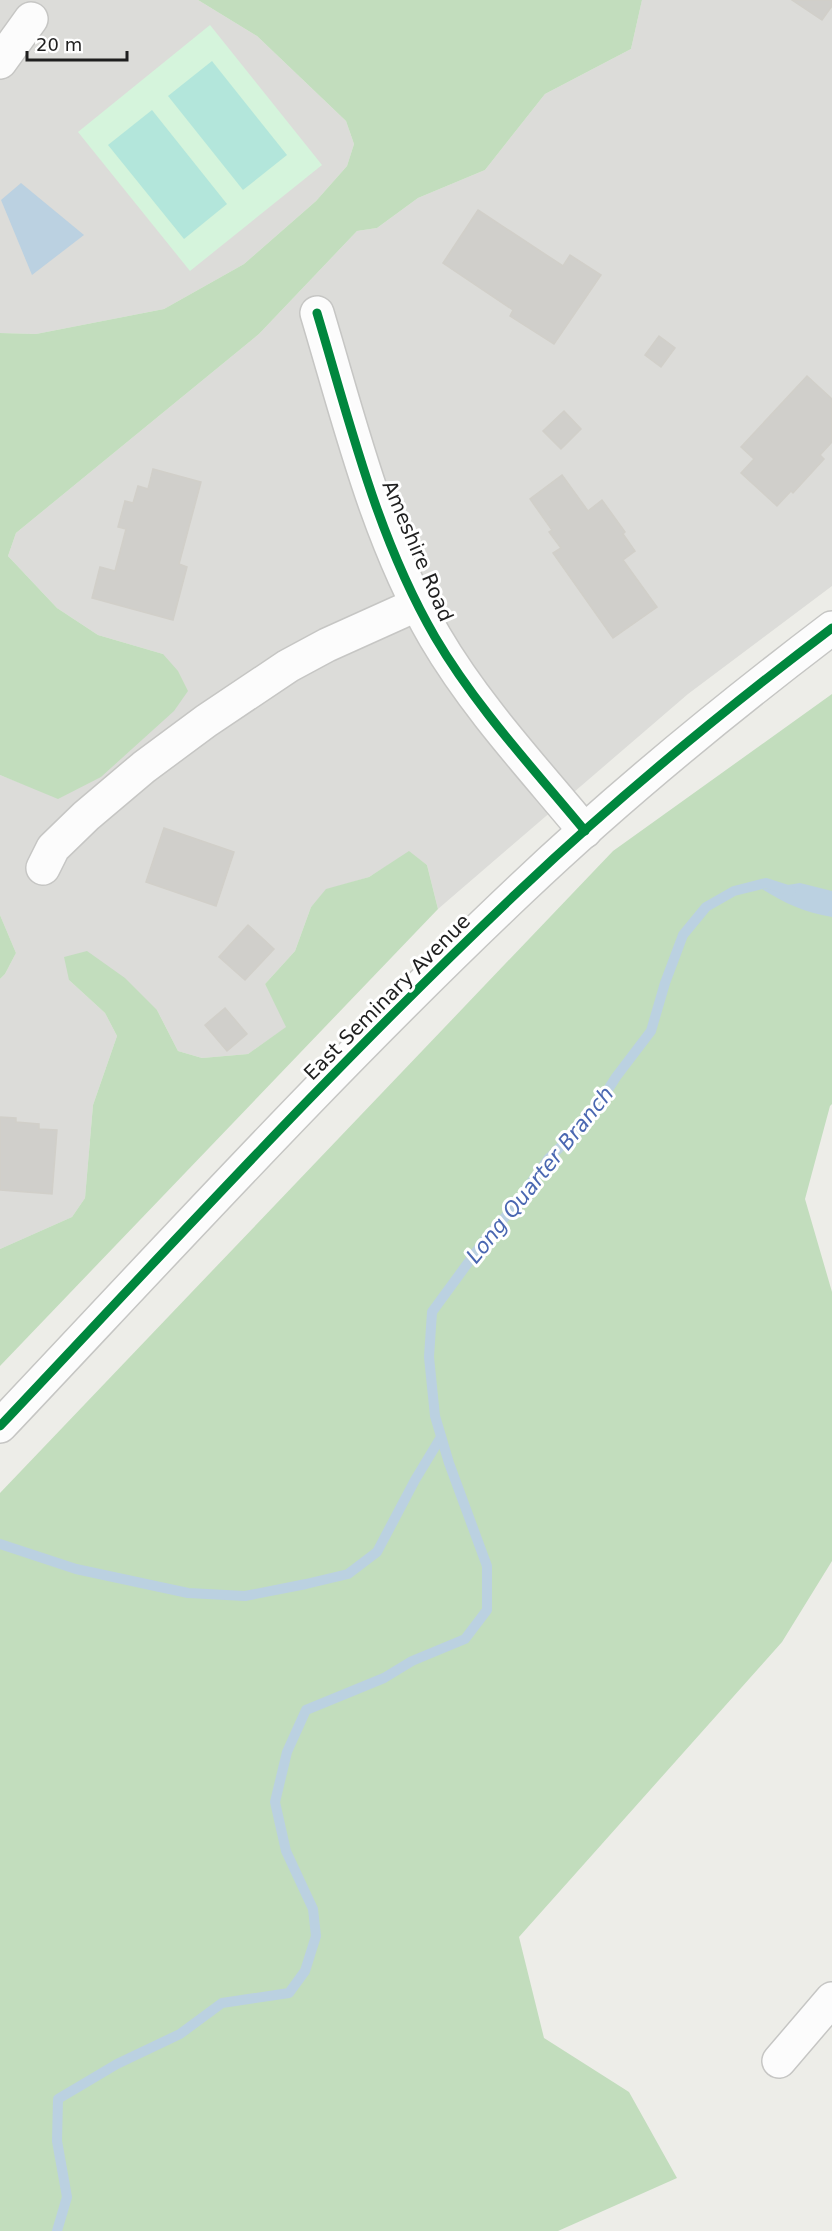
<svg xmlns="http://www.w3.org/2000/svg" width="832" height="2231" font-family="'DejaVu Sans',sans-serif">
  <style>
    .residential { fill: #dcdcd9 }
    .forest { fill: #c2ddbd }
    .park { fill: #d5f4dc }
    .pitch { fill: #b3e6db }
    .water { fill: #bbd1e1 }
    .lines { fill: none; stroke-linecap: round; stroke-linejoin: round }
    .stream { stroke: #bbd1e1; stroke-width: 10 }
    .building { fill: #d0cfcb; stroke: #d1cfc9; stroke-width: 1.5 }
    .minor-casing { stroke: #c6c6c4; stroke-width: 36 }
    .minor { stroke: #fcfcfc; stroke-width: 33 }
    .cycleway-casing { stroke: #fff; stroke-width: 13 }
    .cycleway { stroke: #00873e; stroke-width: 9 }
    .labels { text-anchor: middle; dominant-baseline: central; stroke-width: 6; stroke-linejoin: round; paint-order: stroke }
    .street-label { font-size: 20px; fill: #1f1f1f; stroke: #fff }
    .water-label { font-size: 21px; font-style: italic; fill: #4a67b1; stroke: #fff }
  </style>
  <rect width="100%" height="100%" fill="#edede8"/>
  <g class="residential">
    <path d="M 0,0 L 198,0 L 257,36 L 346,121 L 354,144 L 347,166 L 316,201 L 244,264 L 164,309 L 36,334 L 0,333 Z"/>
    <path d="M 642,0 L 832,0 L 832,586 L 688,694 L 438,909 L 427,865 L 409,852 L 369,877 L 326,890 L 311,907 L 295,951 L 265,984 L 287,1027 L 248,1054 L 202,1058 L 178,1051 L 157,1010 L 69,980 L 105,1013 L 117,1036 L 93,1105 L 85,1198 L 72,1217 L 0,1249 L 0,979 L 5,974 L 16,953 L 0,915 L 0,775 L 59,798 L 163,654 L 98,635 L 57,608 L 8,556 L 16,533 L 259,334 L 357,231 L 377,228 L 418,198 L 485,170 L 545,94 L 631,49 Z"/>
  </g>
  <g class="forest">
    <path d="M 198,0 L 642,0 L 631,49 L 545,94 L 485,170 L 418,198 L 377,228 L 357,231 L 259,334 L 16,533 L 8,556 L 57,608 L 98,635 L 163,654 L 178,671 L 188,691 L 174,711 L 101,777 L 58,799 L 0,775 L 0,333 L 36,334 L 164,309 L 244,264 L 316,201 L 347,166 L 354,144 L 346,121 L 257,36 Z"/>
    <path d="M 832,694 L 832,1104 L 830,1106 L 805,1199 L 832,1292 L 832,1561 L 782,1642 L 519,1937 L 544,2038 L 629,2092 L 677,2178 L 558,2231 L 0,2231 L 0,1493 L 613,851 Z"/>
    <path d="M 409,851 L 427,865 L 438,909 L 0,1366 L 0,1249 L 72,1217 L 85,1198 L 93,1105 L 117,1036 L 105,1013 L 69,980 L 64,957 L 87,951 L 125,978 L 157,1010 L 178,1051 L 202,1058 L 248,1054 L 286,1027 L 265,984 L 295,951 L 311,907 L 326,889 L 369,877 Z"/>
    <path d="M 0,915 L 16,953 L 5,974 L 0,979 Z"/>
  </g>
  <path class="park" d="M 210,25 L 322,165 L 190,271 L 78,132 Z"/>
  <g class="pitch">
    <path d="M 212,61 L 287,155 L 243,190 L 168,96 Z"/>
    <path d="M 152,110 L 227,204 L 184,239 L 108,145 Z"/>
  </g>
  <g class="water">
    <path d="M 21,183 L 84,235 L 32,275 L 1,200 Z"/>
    <path d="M 800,883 L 832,891 L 832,917 C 804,912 786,904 762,889 Z"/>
  </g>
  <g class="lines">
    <g class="stream">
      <path d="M 0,1544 L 76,1569 L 188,1593 L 245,1596 L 306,1584 L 348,1574 L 377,1552 L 415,1480 L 441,1437"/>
      <path d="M 57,2231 L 67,2197 L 57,2141 L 58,2099 L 117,2064 L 180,2034 L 222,2003 L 289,1993 L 305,1971 L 316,1936 L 313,1909 L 286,1851 L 275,1802 L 287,1752 L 306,1710 L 384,1678 L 412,1661 L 465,1639 L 487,1610 L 487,1566 L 449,1463 L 435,1416 L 429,1357 L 432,1312 L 484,1241 L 512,1209 L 549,1158 L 590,1118 L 616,1077 L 651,1031 L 665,983 L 683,935 L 706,907 L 734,891 L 766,883 L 791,891"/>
    </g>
  </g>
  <g class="building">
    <path d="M 792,0 L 832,0 L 832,6 L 822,20 Z"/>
    <path d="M 478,210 L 563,266 L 570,255 L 601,275 L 554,344 L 510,316 L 513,310 L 443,263 Z"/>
    <path d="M 659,336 L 675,348 L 661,367 L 645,355 Z"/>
    <path d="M 807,376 L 832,399 L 832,442 L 820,455 L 824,459 L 793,493 L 791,491 L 777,506 L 741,473 L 754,459 L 741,447 Z"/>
    <path d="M 564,411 L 581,429 L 561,449 L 543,431 Z"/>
    <path d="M 153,469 L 201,482 L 179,564 L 187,567 L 173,620 L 92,598 L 100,567 L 115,571 L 126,529 L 118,527 L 125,501 L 133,503 L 138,486 L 148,489 Z"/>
    <path d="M 562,475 L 588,511 L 602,500 L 625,532 L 623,534 L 635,551 L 623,560 L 657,607 L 613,638 L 553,553 L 561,548 L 549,532 L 552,530 L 530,499 Z"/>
    <path d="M 164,828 L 234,852 L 216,906 L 146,882 Z"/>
    <path d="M 248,925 L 274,949 L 245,980 L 219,957 Z"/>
    <path d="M 225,1008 L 247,1034 L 227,1051 L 205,1025 Z"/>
    <path d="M 0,1117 L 16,1118 L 16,1122 L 39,1124 L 39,1129 L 57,1130 L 52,1194 L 0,1190 Z"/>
  </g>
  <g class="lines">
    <defs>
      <g id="minor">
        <path d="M 0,62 L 31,19"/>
        <path d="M 317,313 C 350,423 377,537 435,637 C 476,707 533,768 585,831"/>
        <path d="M 43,868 L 53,848 L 86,816 L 144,767 L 206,721 L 288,666 L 327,645 L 418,604"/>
        <path d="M 0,1426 C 171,1245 340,1060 521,889 C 619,796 724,710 832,628"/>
        <path d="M 779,2061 L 832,1999"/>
      </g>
    </defs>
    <use href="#minor" class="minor-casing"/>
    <use href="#minor" class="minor"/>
    <defs>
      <g id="cycleway">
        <path d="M 317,313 C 350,423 377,537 435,637 C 476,707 533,768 585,831"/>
        <path d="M 0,1426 C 171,1245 340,1060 521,889 C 619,796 724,710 832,628"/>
      </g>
    </defs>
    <use href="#cycleway" class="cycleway-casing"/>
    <use href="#cycleway" class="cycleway"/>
  </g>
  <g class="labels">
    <g class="street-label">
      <text transform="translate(418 551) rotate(67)">Ameshire Road</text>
      <text transform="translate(387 997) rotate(-45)">East Seminary Avenue</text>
    </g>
    <g class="water-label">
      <text transform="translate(540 1175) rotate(-51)">Long Quarter Branch</text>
    </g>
  </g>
  <path d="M27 51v9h100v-9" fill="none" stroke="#1f1f1f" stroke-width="3"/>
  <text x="36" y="51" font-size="18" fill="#1f1f1f" stroke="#ffffff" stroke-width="4.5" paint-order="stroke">20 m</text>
</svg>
